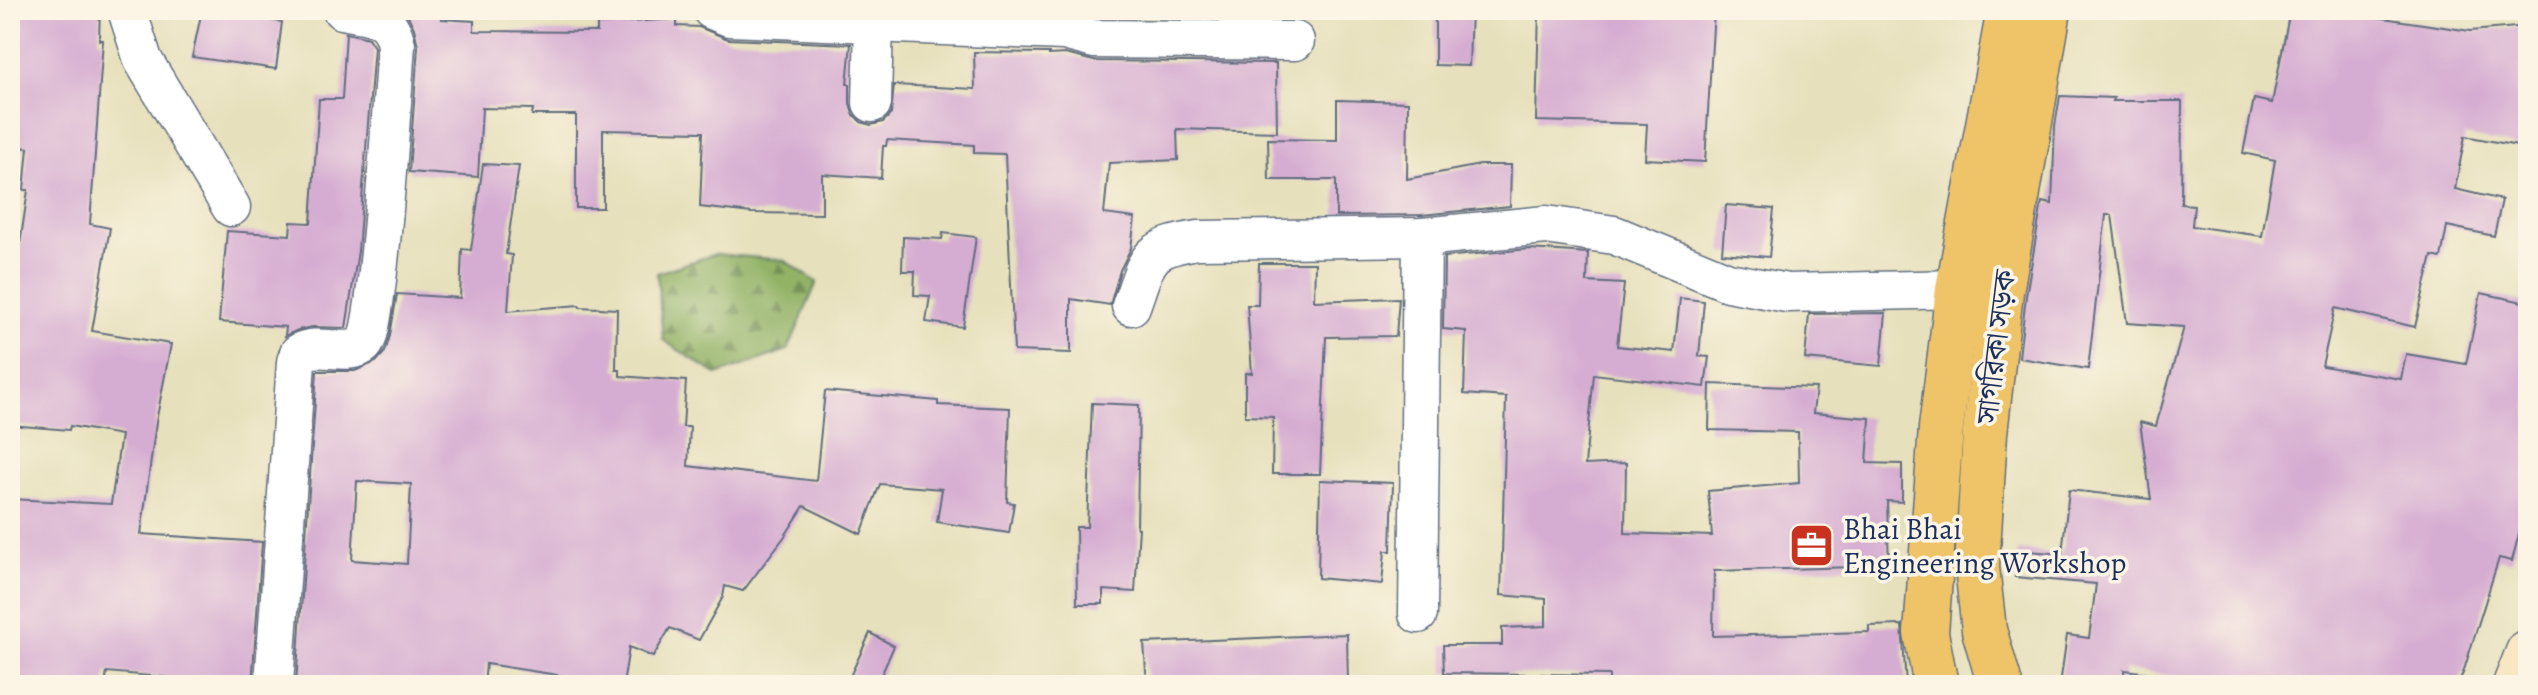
<svg xmlns="http://www.w3.org/2000/svg" width="2538" height="695" font-family="Alegreya,'Noto Serif Bengali',serif">
  <style>
    .forest { fill: url(#forest-firs); stroke: #567062; stroke-width: 2 }
    .building { fill: #d6add2; fill-rule: evenodd }
    .lines { fill: none; stroke-linecap: round; stroke-linejoin: round }
    .street-casing { stroke: #626d7f; stroke-width: 41 }
    .secondary-casing { stroke: #626d7f; stroke-width: 47 }
    .primary-casing { stroke: #626d7f; stroke-width: 47 }
    .street { stroke: #fff; stroke-width: 38 }
    .secondary { stroke: #f9e7c3; stroke-width: 44 }
    .primary { stroke: #efc469; stroke-width: 44 }
    .labels { text-anchor: middle; dominant-baseline: central; stroke-width: 7; stroke-linejoin: round; paint-order: stroke }
    .street-label { font-size: 30px; fill: #1b2f5e; stroke: #fcf5e5 }
    .poi-label { font-size: 30px; fill: #1b2f5e; stroke: #fcf5e5; text-anchor: start }
  </style>
  <defs>
    <pattern id="forest-firs" width="22" height="20" patternUnits="userSpaceOnUse" patternTransform="scale(2)"><rect width="22" height="20" fill="#92b266"/><path d="M5 1l3.5 6h-7zM16 11l3.5 6h-7z" fill="#769157"/></pattern>
  </defs>
  <rect width="100%" height="100%" fill="#fcf5e5"/>
  <filter id="ink" filterUnits="userSpaceOnUse"><feTurbulence type="fractalNoise" baseFrequency=".0125" numOctaves="2"/><feDisplacementMap in="SourceGraphic" scale="16" xChannelSelector="R" yChannelSelector="G"/><feConvolveMatrix kernelMatrix="1 2 1 2 8 2 1 2 1" color-interpolation-filters="sRGB"/></filter>
  <filter id="wash" filterUnits="userSpaceOnUse"><feTurbulence type="fractalNoise" baseFrequency=".006" numOctaves="4" result="noise"/><feDisplacementMap in="SourceGraphic" scale="32" xChannelSelector="R" yChannelSelector="G"/><feGaussianBlur stdDeviation="1.8" result="paint"/><feColorMatrix in="noise" values="0 0 0 0 0 0 0 0 0 0 0 0 0 0 0 0 0 1.4 0 .05"/><feComposite in="paint" operator="in"/></filter>
  <g filter="url(#wash)">
    <rect width="100%" height="100%" fill="#e6e0bc"/>
    <path class="forest" d="M 715,254 L 784,260 L 817,282 L 788,350 L 717,375 L 663,340 L 657,273 Z"/>
    <g id="blocks">
      <g class="building">
        <path d="M 10,10 L 100,10 L 99,40 L 103,40 L 90,224 L 110,228 L 92,331 L 171,344 L 156,422 L 141,534 L 262,542 L 252,685 L 107,672 L 105,685 L 10,685 L 10,499 L 111,504 L 121,435 L 70,426 L 69,430 L 10,425 L 10,313 L 28,190 L 24,190 L 28,148 L 10,146 Z"/>
        <path d="M 202,10 L 282,22 L 276,69 L 192,57 Z"/>
        <path d="M 405,10 L 442,10 L 442,19 L 474,21 L 474,31 L 597,32 L 597,24 L 677,19 L 677,26 L 699,27 L 728,39 L 851,44 L 847,84 L 850,84 L 850,103 L 853,114 L 861,122 L 871,125 L 883,122 L 891,114 L 894,85 L 975,89 L 974,52 L 1049,53 L 1049,55 L 1065,54 L 1094,61 L 1276,63 L 1277,132 L 1177,129 L 1178,160 L 1109,163 L 1104,214 L 1135,218 L 1131,248 L 1120,270 L 1110,305 L 1071,299 L 1071,353 L 1014,351 L 1005,154 L 974,153 L 974,145 L 887,140 L 886,146 L 883,146 L 881,178 L 822,174 L 822,214 L 752,213 L 700,207 L 703,132 L 603,130 L 603,208 L 576,208 L 576,115 L 532,115 L 533,109 L 482,108 L 478,177 L 409,172 L 418,46 L 414,28 Z"/>
        <path d="M 1212,10 L 1269,10 L 1269,19 L 1212,18 Z"/>
        <path d="M 1435,10 L 1471,10 L 1469,66 L 1435,65 Z"/>
        <path d="M 1539,10 L 1714,10 L 1705,162 L 1645,159 L 1647,124 L 1536,121 Z"/>
        <path d="M 2290,10 L 2329,10 L 2470,31 L 2528,26 L 2528,148 L 2465,136 L 2455,189 L 2502,200 L 2494,236 L 2447,226 L 2441,258 L 2432,256 L 2415,327 L 2335,308 L 2322,366 L 2401,379 L 2406,354 L 2466,364 L 2481,293 L 2528,303 L 2528,498 L 2512,561 L 2499,558 L 2463,673 L 2457,685 L 2249,685 L 2124,670 L 2124,685 L 2060,685 L 2067,635 L 2089,638 L 2096,584 L 2015,577 L 2018,550 L 2062,554 L 2069,490 L 2151,499 L 2140,422 L 2156,426 L 2184,327 L 2127,323 L 2112,215 L 2106,215 L 2088,369 L 2019,358 L 2026,296 L 2042,202 L 2052,204 L 2055,126 L 2060,96 L 2114,98 L 2113,101 L 2182,101 L 2181,204 L 2194,205 L 2192,226 L 2262,236 L 2275,160 L 2243,153 L 2254,99 L 2272,103 Z"/>
        <path d="M 346,33 L 368,38 L 374,47 L 358,251 L 346,328 L 312,327 L 298,330 L 285,336 L 286,327 L 219,322 L 227,231 L 290,235 L 291,222 L 311,223 L 319,99 L 342,99 Z"/>
        <path d="M 1337,100 L 1408,102 L 1407,179 L 1480,165 L 1511,165 L 1510,206 L 1421,215 L 1336,216 L 1336,180 L 1269,180 L 1268,139 L 1337,140 Z"/>
        <path d="M 483,164 L 519,166 L 506,254 L 512,255 L 508,311 L 579,305 L 580,307 L 617,309 L 616,370 L 620,370 L 620,376 L 686,381 L 683,427 L 690,427 L 688,466 L 816,481 L 825,391 L 938,401 L 938,405 L 1010,408 L 1007,502 L 1014,503 L 1009,533 L 937,522 L 942,489 L 880,484 L 861,534 L 804,506 L 785,536 L 743,591 L 725,586 L 723,597 L 699,640 L 670,628 L 653,657 L 629,647 L 623,685 L 486,664 L 484,685 L 296,685 L 317,371 L 355,371 L 376,362 L 385,352 L 390,336 L 397,294 L 460,298 L 462,249 L 471,250 ZM 357,481 L 411,484 L 407,564 L 352,560 Z"/>
        <path d="M 1726,205 L 1774,209 L 1769,257 L 1722,253 Z"/>
        <path d="M 943,233 L 976,237 L 963,327 L 926,322 L 930,296 L 914,295 L 915,271 L 902,271 L 903,237 L 942,239 Z"/>
        <path d="M 1529,249 L 1588,253 L 1587,282 L 1624,284 L 1617,346 L 1674,352 L 1680,298 L 1704,301 L 1699,356 L 1709,357 L 1705,387 L 1594,374 L 1585,465 L 1626,463 L 1625,533 L 1712,536 L 1708,491 L 1799,483 L 1798,432 L 1709,430 L 1710,384 L 1816,388 L 1813,413 L 1870,418 L 1867,463 L 1902,464 L 1902,502 L 1887,501 L 1889,566 L 1714,571 L 1713,636 L 1869,632 L 1869,626 L 1902,625 L 1906,685 L 1609,685 L 1609,675 L 1444,673 L 1443,645 L 1502,645 L 1502,628 L 1546,626 L 1546,599 L 1501,595 L 1506,397 L 1464,394 L 1466,331 L 1443,329 L 1444,257 Z"/>
        <path d="M 1259,263 L 1315,263 L 1314,301 L 1399,298 L 1396,336 L 1326,337 L 1320,474 L 1272,474 L 1273,417 L 1245,416 L 1245,373 L 1252,373 L 1247,305 L 1258,305 Z"/>
        <path d="M 1886,313 L 1881,366 L 1805,359 L 1809,314 Z"/>
        <path d="M 1092,403 L 1139,405 L 1137,528 L 1139,528 L 1135,592 L 1103,590 L 1103,604 L 1077,604 L 1076,527 L 1087,527 Z"/>
        <path d="M 1320,480 L 1393,483 L 1391,551 L 1385,551 L 1382,584 L 1318,578 Z"/>
        <path d="M 870,633 L 894,646 L 877,685 L 846,685 Z"/>
        <path d="M 1347,634 L 1348,685 L 1147,685 L 1144,643 Z"/>
      </g>
    </g>
  </g>
  <g filter="url(#ink)">
    <use href="#blocks" fill-opacity="0" stroke="#626d7f" stroke-width="2"/>
    <g class="lines">
      <defs>
        <g id="street">
          <path d="M 127,10 L 143,60 L 231,207"/>
          <path d="M 712,10 L 729,17 L 1064,31 L 1094,39 L 1295,41"/>
          <path d="M 872,103 L 874,21"/>
          <path d="M 1131,306 C 1148,259 1145,248 1198,240 L 1422,237 L 1546,225 L 1614,235 L 1728,282 L 1787,293 L 1958,289 L 1986,291"/>
          <path d="M 1418,614 L 1422,237"/>
          <path d="M 274,684 L 296,362 L 299,353 C 318,341 349,358 364,344 C 379,330 393,82 396,45 C 390,13 370,16 342,10"/>
        </g>
        <path id="secondary" d="M 2515,685 L 2528,652"/>
        <g id="primary">
          <path d="M 1936,685 L 1926,633 L 1941,428 L 1958,289 L 2009,10"/>
          <path d="M 2000,685 L 1984,630 L 1977,567 L 1985,433 L 2001,292 L 2049,10"/>
        </g>
      </defs>
      <use href="#street" class="street-casing"/>
      <use href="#secondary" class="secondary-casing"/>
      <use href="#primary" class="primary-casing"/>
      <use href="#street" class="street"/>
      <use href="#secondary" class="secondary"/>
      <use href="#primary" class="primary"/>
    </g>
  </g>
  <defs>
    <symbol id="office-square" viewBox="-11 -11 22 22"><rect x="-9" y="-9" width="18" height="18" rx="4" fill="#c8321e" stroke="#fcf5e5"/><path d="M-6-3h4V-5.5h4V-3h4V5H-6ZM-1-4.5V-3h2v-1.5ZM-6 0V1H6V0Z" fill="#fff"/></symbol>
  </defs>
  <g fill-rule="evenodd">
    <use href="#office-square" x="1786" y="520" width="51" height="51"/>
  </g>
  <g class="labels">
    <g class="street-label">
      <text transform="translate(1996 347) rotate(-83)">সাগরিকা সড়ক</text>
    </g>
    <g class="poi-label">
      <text x="1843" y="529">Bhai Bhai<tspan x="1843" dy="34">Engineering Workshop</tspan></text>
    </g>
  </g>
  <rect width="2538" height="695" fill="none" stroke="#fcf5e5" stroke-width="40"/>
</svg>
